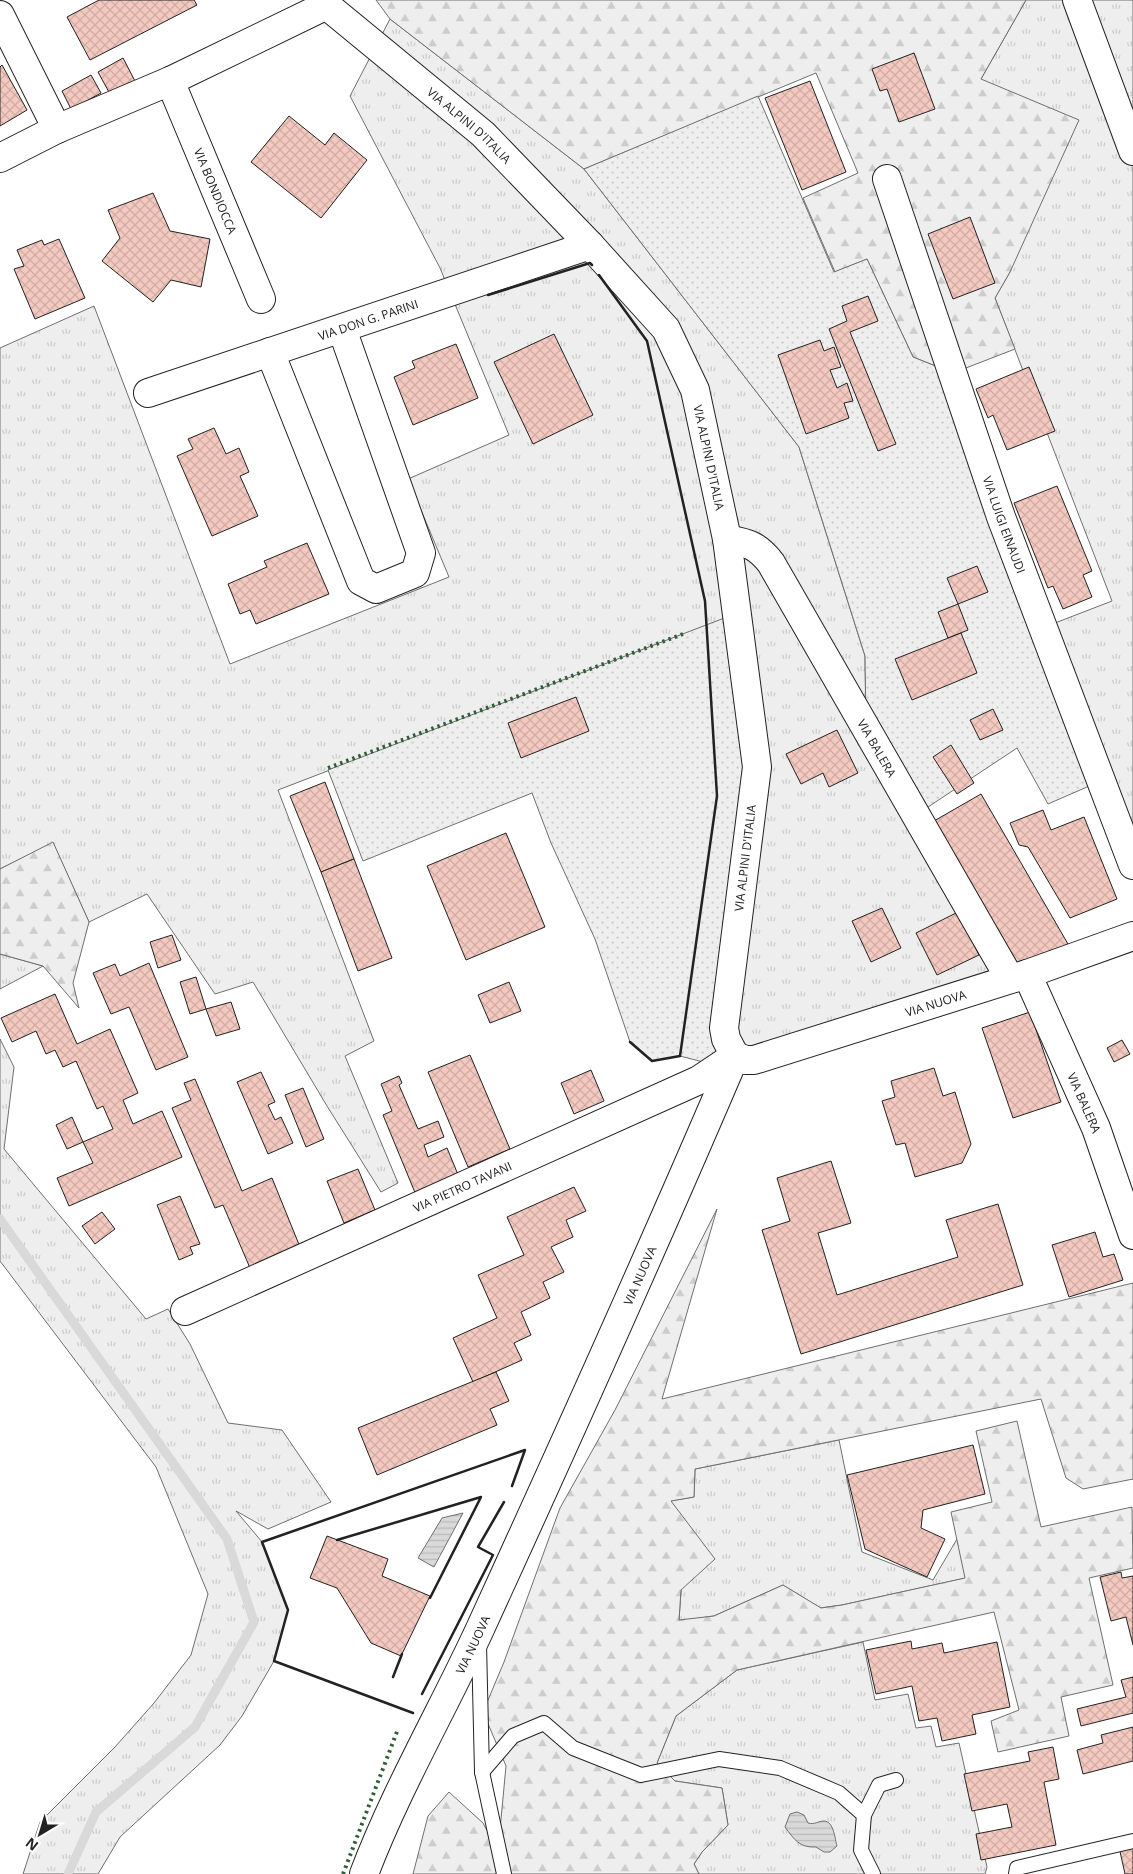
<svg xmlns="http://www.w3.org/2000/svg" width="1133" height="1874" font-family="'Open Sans',sans-serif">
  <style>
    .grass { fill: url(#grass-tufts); stroke: #6f6f6f }
    .forest { fill: url(#forest-firs); stroke: #6f6f6f }
    .park { fill: url(#park-dots); stroke: #6f6f6f }
    .water { fill: url(#water-rules); stroke: #6f6f6f }
    .lines { fill: none; stroke-linecap: round; stroke-linejoin: round }
    .stream { stroke: #d9d9d9; stroke-width: 9 }
    .building { fill: url(#building-cross-hatch); stroke: #222 }
    .lane-casing { stroke: #222; stroke-width: 16 }
    .street-casing { stroke: #222; stroke-width: 30 }
    .lane { stroke: #fff; stroke-width: 14 }
    .street { stroke: #fff; stroke-width: 28 }
    .hedge { stroke: #2f5e38; stroke-width: 4; stroke-dasharray: 2.5 4; stroke-linecap: butt }
    .wall { stroke: #222; stroke-width: 2.5 }
    .labels { text-anchor: middle; dominant-baseline: central; stroke-width: 4; stroke-linejoin: round; paint-order: stroke }
    .street-label { font-size: 12px; fill: #222; stroke: #fff }
  </style>
  <defs>
    <pattern id="grass-tufts" width="24" height="20" patternUnits="userSpaceOnUse" patternTransform="scale(1.25)"><rect width="24" height="20" fill="#eee"/><path d="M3 7l-1-3M5 7V3M7 7l1-3M15 17l-1-3M17 17v-4M19 17l1-3" fill="none" stroke="#ccc"/></pattern>
    <pattern id="forest-firs" width="22" height="20" patternUnits="userSpaceOnUse" patternTransform="scale(1.25)"><rect width="22" height="20" fill="#eee"/><path d="M5 1l3.5 6h-7zM16 11l3.5 6h-7z" fill="#ccc"/></pattern>
    <pattern id="park-dots" width="8" height="8" patternUnits="userSpaceOnUse" patternTransform="scale(1.25)"><rect width="8" height="8" fill="#eee"/><path d="M2 2h.1M6 6h.1" fill="none" stroke="#ccc" stroke-width="1.8" stroke-linecap="round"/></pattern>
    <pattern id="water-rules" width="6" height="5" patternUnits="userSpaceOnUse" patternTransform="scale(1.25)"><rect width="6" height="5" fill="#d9d9d9"/><path d="M0 2.5h6" fill="none" stroke="#bababa"/></pattern>
    <pattern id="building-cross-hatch" width="8" height="8" patternUnits="userSpaceOnUse" patternTransform="scale(1.25)"><rect width="8" height="8" fill="#f3c9c0"/><path d="M0 0l8 8M0 8l8-8" fill="none" stroke="#d0aca5"/></pattern>
  </defs>
  <rect width="100%" height="100%" fill="#fff"/>
  <g class="grass">
    <path d="M 1026,0 L 1133,0 L 1133,858 L 1042,628 L 1112,601 L 995,298 L 1010,272 L 981,79 Z"/>
    <path d="M 390,19 L 584,169 L 799,447 L 865,656 L 866,728 L 1011,973 L 726,1068 L 739,613 L 278,790 L 374,1041 L 345,1056 L 398,1183 L 381,1192 L 327,1106 L 253,982 L 215,994 L 147,894 L 89,922 L 53,843 L 0,869 L 0,348 L 94,306 L 230,664 L 449,577 L 408,479 L 509,435 L 440,268 L 350,96 Z"/>
    <path d="M 0,954 L 43,966 L 0,989 Z"/>
    <path d="M 0,1039 L 14,1067 L 4,1149 L 146,1319 L 168,1309 L 190,1344 L 228,1423 L 282,1430 L 331,1502 L 268,1529 L 236,1511 L 262,1542 L 288,1610 L 274,1661 L 242,1716 L 220,1745 L 120,1837 L 98,1874 L 23,1874 L 40,1822 L 115,1747 L 154,1703 L 191,1655 L 208,1594 L 156,1467 L 0,1261 Z"/>
    <path d="M 839,1440 L 862,1552 L 933,1580 L 957,1539 L 966,1578 L 842,1605 L 820,1608 L 783,1585 L 714,1616 L 679,1621 L 681,1590 L 670,1501 L 694,1497 L 695,1469 Z"/>
    <path d="M 863,1642 L 875,1700 L 908,1694 L 916,1728 L 931,1726 L 936,1747 L 959,1743 L 987,1867 L 985,1874 L 699,1874 L 694,1864 L 702,1852 L 728,1825 L 722,1788 L 675,1781 L 657,1763 L 676,1716 L 737,1670 Z"/>
  </g>
  <g class="forest">
    <path d="M 376,0 L 1026,0 L 981,79 L 1079,120 L 1010,272 L 995,298 L 1015,349 L 953,373 L 913,357 L 867,259 L 835,272 L 803,198 L 858,173 L 816,73 L 584,169 L 390,19 Z"/>
    <path d="M 53,842 L 89,922 L 73,983 L 79,1008 L 43,966 L 0,954 L 0,869 Z"/>
    <path d="M 717,1209 L 662,1399 L 1133,1283 L 1133,1479 L 1083,1489 L 1066,1478 L 1041,1399 L 695,1469 L 694,1497 L 671,1501 L 715,1559 L 681,1590 L 679,1620 L 714,1616 L 783,1585 L 821,1608 L 842,1605 L 965,1578 L 951,1512 L 992,1502 L 976,1431 L 1017,1421 L 1041,1527 L 1132,1507 L 1133,1568 L 1089,1578 L 1113,1685 L 1061,1697 L 1069,1736 L 998,1752 L 991,1721 L 1019,1710 L 994,1612 L 737,1670 L 676,1716 L 657,1763 L 675,1781 L 722,1788 L 728,1825 L 702,1852 L 694,1864 L 699,1874 L 413,1874 L 428,1816 L 449,1792 L 483,1823 L 498,1851 L 506,1766 L 483,1712 L 504,1662 L 560,1508 L 615,1410 Z"/>
  </g>
  <g class="park">
    <path d="M 758,96 L 834,272 L 867,259 L 913,357 L 953,373 L 1103,780 L 1048,804 L 1017,748 L 919,813 L 866,728 L 865,656 L 799,447 L 584,169 Z"/>
    <path d="M 740,612 L 756,768 L 726,1068 L 680,1056 L 652,1061 L 630,1042 L 595,939 L 551,843 L 532,793 L 363,861 L 328,770 Z"/>
  </g>
  <g class="water">
    <path d="M 463,1513 L 434,1567 L 418,1558 L 442,1518 Z"/>
    <path d="M 797,1812 L 804,1815 L 808,1823 C 815,1825 818,1821 824,1821 C 834,1821 835,1840 837,1846 L 830,1852 L 824,1852 L 816,1847 C 799,1848 794,1839 785,1827 L 790,1814 Z"/>
  </g>
  <g class="lines">
    <path class="stream" d="M 0,1219 L 227,1539 L 254,1622 L 195,1727 L 96,1812 L 68,1874"/>
  </g>
  <g class="building">
    <path d="M 99,0 L 194,0 L 197,5 L 90,60 L 67,17 Z"/>
    <path d="M 914,53 L 935,109 L 899,122 L 887,89 L 880,91 L 872,69 Z"/>
    <path d="M 123,58 L 135,81 L 110,94 L 98,72 Z"/>
    <path d="M 2,65 L 27,110 L 0,126 L 0,67 Z"/>
    <path d="M 91,75 L 101,93 L 79,105 L 74,115 L 62,91 Z"/>
    <path d="M 810,81 L 846,172 L 802,190 L 765,98 Z"/>
    <path d="M 289,116 L 325,145 L 334,133 L 367,160 L 321,218 L 251,162 Z"/>
    <path d="M 153,193 L 170,231 L 210,239 L 201,287 L 171,280 L 153,302 L 102,261 L 120,238 L 108,210 Z"/>
    <path d="M 970,217 L 995,283 L 953,299 L 928,234 Z"/>
    <path d="M 59,239 L 85,298 L 35,319 L 14,269 L 24,266 L 17,250 L 42,240 L 44,245 Z"/>
    <path d="M 868,296 L 878,321 L 850,332 L 896,444 L 878,451 L 829,329 L 847,321 L 842,306 Z"/>
    <path d="M 554,334 L 593,415 L 533,444 L 494,362 Z"/>
    <path d="M 820,340 L 824,351 L 834,347 L 841,367 L 830,370 L 837,388 L 847,383 L 853,401 L 844,403 L 849,418 L 806,434 L 778,355 Z"/>
    <path d="M 456,344 L 478,398 L 413,425 L 394,377 L 415,368 L 412,361 Z"/>
    <path d="M 1029,367 L 1055,431 L 1007,450 L 993,415 L 988,418 L 976,389 Z"/>
    <path d="M 214,428 L 226,454 L 239,448 L 249,472 L 240,476 L 258,516 L 212,536 L 177,456 L 193,449 L 188,439 Z"/>
    <path d="M 1057,486 L 1092,571 L 1083,575 L 1092,597 L 1063,609 L 1053,586 L 1048,588 L 1014,503 Z"/>
    <path d="M 307,543 L 329,594 L 256,624 L 250,610 L 240,614 L 228,584 L 267,567 L 264,561 Z"/>
    <path d="M 977,566 L 988,592 L 958,604 L 947,578 Z"/>
    <path d="M 958,604 L 968,630 L 948,638 L 938,612 Z"/>
    <path d="M 961,633 L 977,673 L 912,700 L 895,659 Z"/>
    <path d="M 576,697 L 589,731 L 521,758 L 508,723 Z"/>
    <path d="M 993,709 L 1003,730 L 980,740 L 970,720 Z"/>
    <path d="M 837,730 L 858,773 L 829,787 L 823,773 L 801,784 L 786,754 Z"/>
    <path d="M 951,745 L 974,783 L 957,794 L 933,757 Z"/>
    <path d="M 325,782 L 354,859 L 321,872 L 290,796 Z"/>
    <path d="M 981,794 L 1068,944 L 1022,971 L 934,821 Z"/>
    <path d="M 1043,810 L 1051,830 L 1084,817 L 1117,899 L 1070,918 L 1028,847 L 1019,845 L 1010,823 Z"/>
    <path d="M 506,833 L 545,927 L 466,960 L 427,866 Z"/>
    <path d="M 354,859 L 392,958 L 358,971 L 321,872 Z"/>
    <path d="M 882,908 L 901,948 L 871,962 L 852,921 Z"/>
    <path d="M 958,912 L 979,955 L 937,975 L 916,933 Z"/>
    <path d="M 172,935 L 181,960 L 158,968 L 150,942 Z"/>
    <path d="M 149,963 L 188,1057 L 156,1070 L 129,1007 L 111,1014 L 93,973 L 115,964 L 120,976 Z"/>
    <path d="M 196,977 L 206,1009 L 190,1014 L 180,982 Z"/>
    <path d="M 509,982 L 521,1011 L 490,1023 L 478,995 Z"/>
    <path d="M 55,994 L 77,1044 L 110,1029 L 138,1093 L 123,1100 L 133,1124 L 162,1111 L 182,1157 L 69,1206 L 57,1178 L 93,1163 L 83,1142 L 113,1129 L 103,1106 L 97,1109 L 76,1061 L 63,1067 L 55,1050 L 46,1054 L 36,1031 L 12,1042 L 1,1018 Z"/>
    <path d="M 231,1002 L 240,1029 L 216,1036 L 206,1009 Z"/>
    <path d="M 1030,1012 L 1061,1102 L 1013,1118 L 982,1028 Z"/>
    <path d="M 1122,1040 L 1130,1054 L 1114,1062 L 1107,1048 Z"/>
    <path d="M 470,1055 L 510,1149 L 468,1167 L 428,1072 Z"/>
    <path d="M 934,1068 L 943,1096 L 955,1092 L 971,1144 L 962,1163 L 915,1177 L 905,1143 L 896,1145 L 882,1101 L 895,1097 L 891,1081 Z"/>
    <path d="M 591,1070 L 604,1101 L 574,1114 L 561,1083 Z"/>
    <path d="M 261,1072 L 275,1102 L 268,1105 L 275,1120 L 281,1117 L 293,1143 L 268,1154 L 237,1082 Z"/>
    <path d="M 399,1076 L 402,1083 L 399,1085 L 418,1129 L 438,1121 L 444,1137 L 424,1145 L 428,1157 L 447,1148 L 459,1177 L 416,1195 L 383,1115 L 392,1111 L 381,1084 Z"/>
    <path d="M 195,1079 L 242,1191 L 272,1178 L 300,1247 L 250,1268 L 223,1205 L 215,1208 L 172,1108 L 191,1100 L 184,1083 Z"/>
    <path d="M 303,1088 L 324,1139 L 306,1147 L 285,1095 Z"/>
    <path d="M 72,1117 L 83,1142 L 67,1149 L 56,1125 Z"/>
    <path d="M 831,1161 L 851,1223 L 818,1233 L 837,1295 L 958,1257 L 946,1220 L 998,1204 L 1023,1285 L 801,1354 L 762,1230 L 790,1221 L 777,1178 Z"/>
    <path d="M 358,1169 L 375,1210 L 344,1223 L 327,1181 Z"/>
    <path d="M 574,1187 L 586,1211 L 566,1220 L 573,1237 L 551,1247 L 564,1272 L 543,1282 L 550,1298 L 521,1312 L 531,1335 L 514,1343 L 522,1360 L 473,1382 L 453,1338 L 497,1318 L 478,1275 L 524,1255 L 507,1217 Z"/>
    <path d="M 180,1196 L 200,1244 L 190,1247 L 193,1254 L 179,1260 L 157,1205 Z"/>
    <path d="M 102,1212 L 115,1229 L 95,1244 L 82,1226 Z"/>
    <path d="M 1095,1232 L 1103,1257 L 1114,1254 L 1123,1280 L 1069,1297 L 1052,1245 Z"/>
    <path d="M 496,1372 L 509,1401 L 490,1409 L 497,1425 L 377,1475 L 358,1428 Z"/>
    <path d="M 973,1445 L 985,1494 L 923,1510 L 921,1528 L 945,1539 L 927,1577 L 865,1549 L 847,1475 Z"/>
    <path d="M 327,1536 L 388,1559 L 382,1576 L 430,1596 L 401,1656 L 371,1643 L 337,1588 L 310,1578 Z"/>
    <path d="M 1121,1572 L 1122,1578 L 1133,1576 L 1133,1645 L 1126,1617 L 1111,1621 L 1100,1577 Z"/>
    <path d="M 911,1641 L 912,1649 L 942,1643 L 944,1653 L 997,1642 L 1010,1707 L 972,1715 L 976,1734 L 942,1741 L 937,1718 L 919,1721 L 912,1686 L 876,1694 L 866,1650 Z"/>
    <path d="M 1133,1677 L 1133,1713 L 1081,1726 L 1077,1709 L 1126,1697 L 1121,1680 Z"/>
    <path d="M 1133,1727 L 1133,1761 L 1083,1774 L 1077,1750 L 1103,1743 L 1101,1735 Z"/>
    <path d="M 1053,1747 L 1059,1779 L 1044,1782 L 1056,1845 L 981,1860 L 976,1834 L 1012,1827 L 1007,1804 L 972,1811 L 964,1774 L 1030,1761 L 1028,1752 Z"/>
    <path d="M 1133,1844 L 1133,1874 L 1125,1874 L 1119,1847 Z"/>
  </g>
  <g class="lines">
    <defs>
      <g id="lane">
        <path d="M 479,1644 L 482,1772 L 504,1874"/>
        <path d="M 482,1772 L 513,1736 L 544,1723 L 573,1748 L 641,1775 L 719,1759 L 780,1768 L 839,1793 L 864,1815"/>
        <path d="M 873,1874 L 861,1850 L 864,1815 L 879,1785 L 896,1780"/>
        <path d="M 1016,1874 L 1017,1868 L 1133,1841"/>
      </g>
      <g id="street">
        <path id="s1" d="M 320,0 L 483,134 L 590,245 L 666,329 L 695,390 L 727,539 L 757,767 L 724,1028 L 726,1039 L 735,1056"/>
        <path d="M 1077,0 L 1133,151"/>
        <path d="M 0,15 L 57,129"/>
        <path id="s2" d="M 170,81 L 261,299"/>
        <path d="M 0,158 L 57,129 L 170,81 L 327,5"/>
        <path id="s3" d="M 887,179 L 1001,517 L 1133,865"/>
        <path d="M 270,352 L 361,581 L 376,589 L 415,573 L 421,553 L 342,329"/>
        <path id="s4" d="M 148,393 L 590,245"/>
        <path id="s5" d="M 727,539 C 748,543 757,545 771,563 L 1010,979"/>
        <path id="s6" d="M 1027,974 L 1096,1128 L 1133,1235"/>
        <path id="s7" d="M 735,1056 L 746,1060 L 754,1060 L 1027,974 L 1133,936"/>
        <path id="s8" d="M 185,1311 L 699,1080 L 735,1056"/>
        <path id="s9" d="M 364,1874 C 396,1790 442,1711 480,1629 C 567,1439 653,1248 735,1056"/>
      </g>
    </defs>
    <use href="#lane" class="lane-casing"/>
    <use href="#street" class="street-casing"/>
    <use href="#lane" class="lane"/>
    <use href="#street" class="street"/>
    <g class="hedge">
      <path d="M 328,768 L 683,634"/>
      <path d="M 343,1874 L 398,1729"/>
    </g>
    <g class="wall">
      <path d="M 599,275 L 647,341 L 705,601 L 717,796 L 680,1056 L 652,1061 L 630,1042"/>
      <path d="M 488,295 L 590,263 L 592,265"/>
      <path d="M 337,1540 L 481,1497 L 430,1598"/>
      <path d="M 393,1677 L 402,1654"/>
      <path d="M 422,1694 L 493,1555 L 478,1547 L 504,1502"/>
      <path d="M 413,1713 L 274,1661 L 288,1610 L 262,1542 L 525,1450 L 512,1486"/>
    </g>
  </g>
  <g class="labels">
    <g class="street-label">
      <text stroke="none"><textPath href="#s1" startOffset="195">VIA ALPINI D'ITALIA</textPath></text>
      <text stroke="none"><textPath href="#s2" startOffset="119">VIA BONDIOCCA</textPath></text>
      <text stroke="none"><textPath href="#s4" startOffset="232">VIA DON G. PARINI</textPath></text>
      <text stroke="none"><textPath href="#s1" startOffset="615">VIA ALPINI D'ITALIA</textPath></text>
      <text stroke="none"><textPath href="#s3" startOffset="365">VIA LUIGI EINAUDI</textPath></text>
      <text stroke="none"><textPath href="#s5" startOffset="265">VIA BALERA</textPath></text>
      <text transform="translate(745 858) rotate(-83)">VIA ALPINI D'ITALIA</text>
      <text stroke="none"><textPath href="#s7" startOffset="210">VIA NUOVA</textPath></text>
      <text stroke="none"><textPath href="#s6" startOffset="141">VIA BALERA</textPath></text>
      <text stroke="none"><textPath href="#s8" startOffset="304">VIA PIETRO TAVANI</textPath></text>
      <text stroke="none"><textPath href="#s9" startOffset="659">VIA NUOVA</textPath></text>
      <text stroke="none"><textPath href="#s9" startOffset="254">VIA NUOVA</textPath></text>
    </g>
  </g>
  <g transform="translate(40 1834) rotate(218)" stroke="#ffffff" stroke-width="4" paint-order="stroke">
  <path d="M0-4L9 19L0 12L-9 19Z" fill="#222222"/>
  <text y="-8" font-size="14" font-weight="bold" text-anchor="middle" fill="#222222">N</text>
  </g>
</svg>
